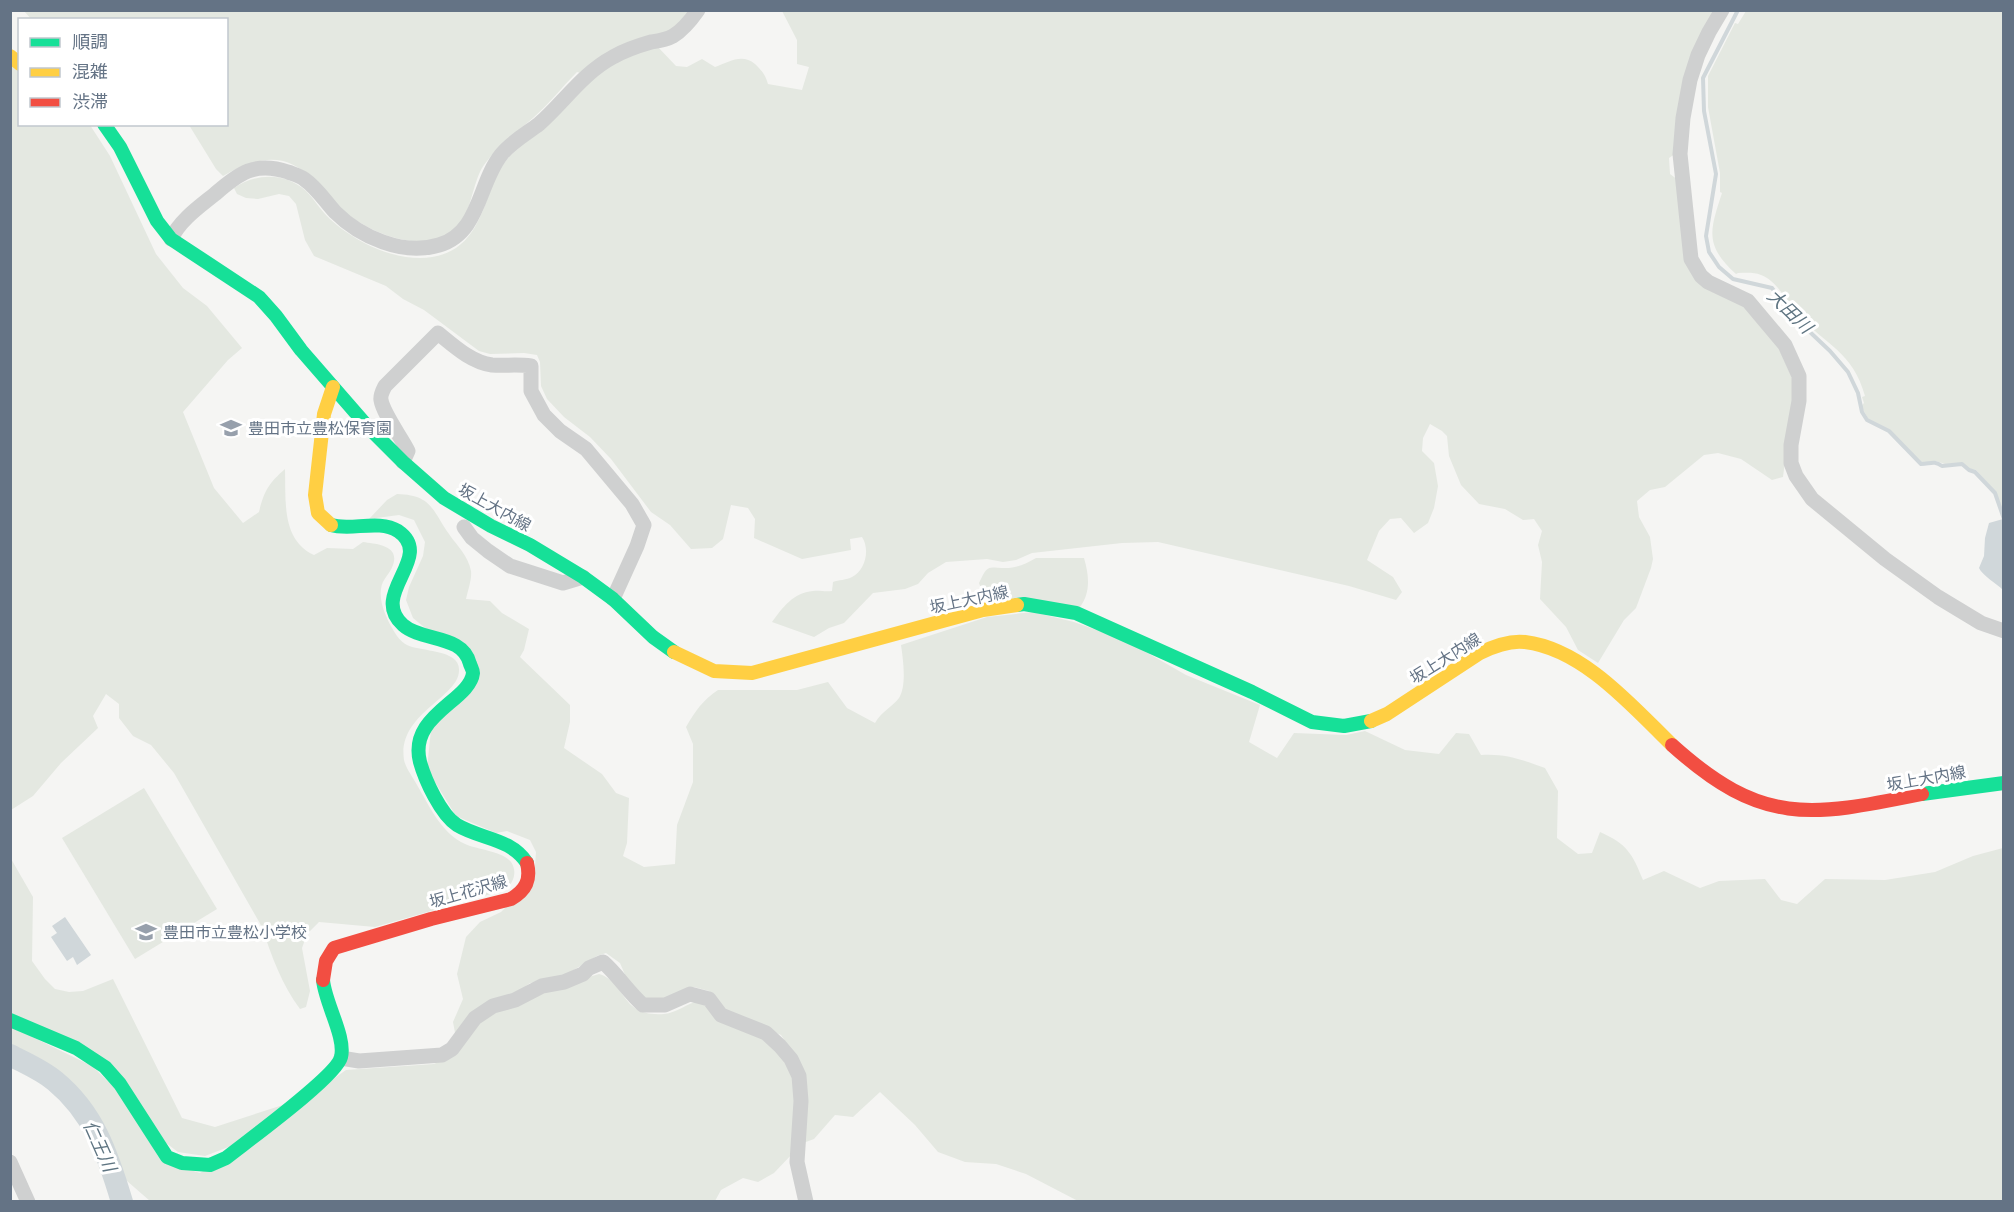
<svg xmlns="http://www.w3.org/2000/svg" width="2014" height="1212" font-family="Quicksand,'Noto Sans JP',sans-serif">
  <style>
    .green { fill: #e4e8e1 }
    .water { fill: #d0d7da }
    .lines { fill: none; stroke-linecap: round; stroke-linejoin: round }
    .stream { stroke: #d0d7da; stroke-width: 4 }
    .river { stroke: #d0d7da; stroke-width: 22 }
    .street { stroke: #cfd0d0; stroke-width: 15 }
    .fast { stroke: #16e098; stroke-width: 14 }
    .slow { stroke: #ffcf43; stroke-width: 14 }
    .jam { stroke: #f24e42; stroke-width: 14 }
    .labels { text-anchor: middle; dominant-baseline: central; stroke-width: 6; stroke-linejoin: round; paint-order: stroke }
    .poi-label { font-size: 16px; fill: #647385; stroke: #fff; text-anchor: start }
    .street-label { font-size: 16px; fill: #647385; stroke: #fff }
    .water-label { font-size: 18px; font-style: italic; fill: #5f7582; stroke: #fff }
  </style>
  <rect width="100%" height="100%" fill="#f5f5f3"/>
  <g class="green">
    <path d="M 24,11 L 691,11 L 674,29 L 584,74 L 577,72 C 562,87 549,104 533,118 C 516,133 497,146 484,165 C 472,181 471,219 454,231 C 421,255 370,233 342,210 C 321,193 310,168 283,161 C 262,156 240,166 223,176 L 216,169 L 189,125 L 226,124 L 226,20 L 32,20 Z"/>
    <path d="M 782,11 L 1717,11 L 1675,154 L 1669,158 L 1670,174 L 1678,180 L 1685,253 L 1743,304 L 1777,344 L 1792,378 L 1793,397 L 1783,477 L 1772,480 L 1741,459 L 1718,453 L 1704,455 L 1665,487 L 1650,490 L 1637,501 L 1639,517 L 1650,537 L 1653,559 L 1651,568 L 1636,608 L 1624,620 L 1598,663 L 1578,650 L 1566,627 L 1540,599 L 1542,562 L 1538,545 L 1542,531 L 1534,519 L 1523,520 L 1505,509 L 1479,504 L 1461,485 L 1449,456 L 1447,436 L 1442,431 L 1430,424 L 1423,438 L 1422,451 L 1434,463 L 1438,486 L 1434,508 L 1428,523 L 1414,533 L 1401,518 L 1390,519 L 1379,531 L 1367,560 L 1393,577 L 1402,592 L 1396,600 L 1349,586 L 1158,542 L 1122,543 L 1032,553 L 1016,560 L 1003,562 L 987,559 L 946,562 L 928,573 L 918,584 L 905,589 L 873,593 L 844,623 L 829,628 L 814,637 L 772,622 C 783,607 793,593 813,591 C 819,590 825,592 832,591 L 833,582 C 838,580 847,580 852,577 C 866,570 870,549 862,537 L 850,539 L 851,550 L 802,559 L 754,538 L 755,519 L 748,508 L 731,505 L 723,539 L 712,548 L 691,549 L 670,525 L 651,512 L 611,459 L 590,437 L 564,417 L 547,399 L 541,386 L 540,362 L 537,355 L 524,353 L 490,354 L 479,351 L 424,310 L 403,299 L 386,286 L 314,256 L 305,240 L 296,204 L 289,196 L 279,194 L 258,199 L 246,198 L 237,194 L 234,188 C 256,173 285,172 306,191 C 315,200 321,211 330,219 C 360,247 418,273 456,248 C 481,231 486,197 498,172 C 501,167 505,162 509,157 L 611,62 L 656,45 L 676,66 L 687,67 L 702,59 L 715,67 C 729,62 742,53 755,64 C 762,71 765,74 768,84 L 802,90 L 809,67 L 797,64 L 797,40 Z"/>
    <path d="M 1746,11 L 2003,11 L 2003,513 L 1996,492 L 1976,470 L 1969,469 L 1963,463 L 1948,465 L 1936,461 L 1921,463 C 1902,449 1894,427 1870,422 L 1861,406 L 1864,403 L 1862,397 L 1865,396 C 1853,352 1826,345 1798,315 C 1786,302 1779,282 1761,275 C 1754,272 1745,273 1738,273 L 1736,274 C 1704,245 1710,230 1722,193 L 1720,192 L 1720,173 L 1708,107 L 1708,76 L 1735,23 L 1738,24 Z"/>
    <path d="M 10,62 L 19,69 L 20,124 L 90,125 L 110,156 L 156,254 L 183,288 L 207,306 L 242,348 L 228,360 L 183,412 L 214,488 L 243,523 L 259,512 C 264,491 269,483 285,469 C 286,500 281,540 314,555 L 327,548 L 353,549 L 363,542 C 376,544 400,545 393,565 C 390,574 382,579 381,589 C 379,602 386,617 392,628 C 396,635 400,641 407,645 C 421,652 461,649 459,671 C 458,698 397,714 404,760 C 406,769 413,777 417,785 C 429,805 439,829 461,842 C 474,850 502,850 511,862 C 518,872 513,884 505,890 L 375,927 L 319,922 L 307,934 L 302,948 L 310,991 L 306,1007 L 300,1009 C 282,985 271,955 262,927 L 174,773 L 151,745 L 133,736 L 119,718 L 119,704 L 106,694 L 93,716 L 98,728 L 61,763 L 33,796 L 11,810 Z"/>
    <path d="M 397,494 C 432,495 432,510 449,534 C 457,546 468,555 471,571 C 472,579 468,590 466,599 L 490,601 L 502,613 L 529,629 L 524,650 L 520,657 L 570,705 L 570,722 L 564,748 L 602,774 L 616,793 L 629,798 L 627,843 L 623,856 L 644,867 L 675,864 L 677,825 L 693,782 L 693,744 L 686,727 C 695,711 703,700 718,690 L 797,690 L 828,682 L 847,708 L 875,723 C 882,711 892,707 899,698 C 907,685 903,659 901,645 L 987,617 L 1033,612 L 1074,622 L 1125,640 L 1186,675 L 1260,705 L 1249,742 L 1277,758 L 1294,733 L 1346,735 L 1365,731 L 1405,750 L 1439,754 L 1456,733 L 1469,734 L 1481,755 C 1505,753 1523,760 1545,768 L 1558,791 L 1557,838 L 1578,854 L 1592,853 L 1600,832 C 1627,844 1632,853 1643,880 L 1664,871 L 1700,888 L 1719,881 L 1765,879 L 1781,900 L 1797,904 L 1825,879 L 1885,880 L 1935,872 L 1973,856 L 2003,848 L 2003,1201 L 1078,1201 L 1026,1174 L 996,1164 L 965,1162 L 938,1152 L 915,1125 L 880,1092 L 853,1117 L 835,1115 L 814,1139 L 803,1143 L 795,1056 L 781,1035 L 725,1011 L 709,991 L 694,987 L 654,1005 L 629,984 L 620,963 L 606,953 L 597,956 L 557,980 L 530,983 L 456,1038 L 453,1022 L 463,999 L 457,974 L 466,937 L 480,922 L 501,912 L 534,879 L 536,852 L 530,840 L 507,831 L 496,833 L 456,816 L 427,769 L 431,729 L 480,673 L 413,618 L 406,600 L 409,587 L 423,556 L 425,542 L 414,520 L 399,515 L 369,519 L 387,500 Z"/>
    <path d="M 1036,558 L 1084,558 C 1089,575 1091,592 1080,607 L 1004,598 L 983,594 L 979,583 C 989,561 989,569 1009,568 C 1020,567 1027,563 1036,558 Z"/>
    <path d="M 144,788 L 217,909 L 135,959 L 62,838 Z"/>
    <path d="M 10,857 L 33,897 L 32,961 L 45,979 L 55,989 L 69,992 L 83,991 L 113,979 L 182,1118 L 215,1127 L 286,1104 L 231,1146 L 205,1156 L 178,1152 L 166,1143 L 123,1079 L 11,1013 Z"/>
    <path d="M 599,974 C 628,983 619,1017 664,1014 C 677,1013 687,1003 699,1001 L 774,1044 L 795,1080 L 793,1153 L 774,1173 L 758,1182 L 743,1178 L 721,1190 L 715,1201 L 150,1201 L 119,1174 L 106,1135 L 66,1083 L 41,1062 L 11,1047 L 10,1026 L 92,1066 L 118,1091 L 161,1161 L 200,1173 L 346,1070 L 434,1064 L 448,1057 L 469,1032 L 495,1009 L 514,1008 L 532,994 Z"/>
  </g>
  <g class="water">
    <path d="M 2003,519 L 2004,519 L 2003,590 C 1997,584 1982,575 1979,568 L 1984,556 L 1985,538 L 1989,523 Z"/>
    <path d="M 65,917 L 91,955 L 77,965 L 73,957 L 67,961 L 51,937 L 57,933 L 52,926 Z"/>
  </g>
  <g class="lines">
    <path class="stream" d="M 1738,10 L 1703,78 L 1704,111 L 1716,174 L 1706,236 L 1709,252 L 1719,267 L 1733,279 L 1772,288 L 1794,317 L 1830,351 L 1848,372 L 1858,393 L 1862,412 L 1867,420 L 1889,431 L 1921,464 C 1930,464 1934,460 1942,466 L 1962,464 L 1969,470 L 1975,472 L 1995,493 L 2004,519"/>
    <path class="river" d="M 10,1055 C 25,1063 42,1070 55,1081 C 94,1113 108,1155 122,1202"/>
    <g class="street">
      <path d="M 1722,10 L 1709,32 L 1698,55 L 1690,80 L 1683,118 L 1680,154 L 1691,259 L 1701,276 L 1708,282 L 1748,301 L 1785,345 L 1799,376 L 1799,401 L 1791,445 L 1791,463 L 1796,476 L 1812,499 L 1885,559 L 1938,597 L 1981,623 L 2004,631"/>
      <path d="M 171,239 C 180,220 199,207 215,194 C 239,173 255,161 288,172 C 293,174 300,176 304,179 C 317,188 325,201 335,212 C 360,237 403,256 439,245 C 480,233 478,184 501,155 C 511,142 526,134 539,124 C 564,102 583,73 613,57 C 625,50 637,46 651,42 C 658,41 666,40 673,36 C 683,30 691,20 698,10"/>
      <path d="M 403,462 L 408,451 C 401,437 383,413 381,400 C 380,395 383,390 385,386 L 438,333 C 454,346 471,362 492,365 C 505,366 517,364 531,366 L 531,391 L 544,415 L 560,431 L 586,449 L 632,504 L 644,525 L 637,546 L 613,599"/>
      <path d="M 464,527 L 472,538 L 488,551 L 510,566 L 563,583 L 583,577"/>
      <path d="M 341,1058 L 359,1061 L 442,1055 L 452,1049 L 475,1018 L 493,1006 L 515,1000 L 542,986 L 564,982 L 583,974 L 589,968 L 603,962 C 618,975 628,992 643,1005 L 665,1005 L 690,994 L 709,999 L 721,1015 L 766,1033 L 780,1046 L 791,1059 L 799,1076 L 801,1101 L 797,1162 L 806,1202"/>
      <path d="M 10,1162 L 28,1202"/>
    </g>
    <g class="fast">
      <path d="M 104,124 L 120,147 L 157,221 L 171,239 L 259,297 L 276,316 L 301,350 L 368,427 L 403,462 L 444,498 L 491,526 L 530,545 L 583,577 L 613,599 L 653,637 L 674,652"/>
      <path d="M 331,525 C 351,531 379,519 398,531 C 436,557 368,594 403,625 C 422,642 463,634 470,664 C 471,667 473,670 473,673 C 470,701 408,715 420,762 C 425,780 441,815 457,825 C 480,839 511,838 527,863"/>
      <path d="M 1017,605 L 1024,604 L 1076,613 L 1252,692 L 1312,722 L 1344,726 L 1371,721"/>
      <path d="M 1922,794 L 2004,783"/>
      <path d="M 10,1020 L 76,1048 L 105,1067 L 120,1084 L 167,1157 L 182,1163 L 210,1165 L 226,1158 C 246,1142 337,1076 341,1057 C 346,1037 325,1003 323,980"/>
    </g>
    <g class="slow">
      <path d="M 10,56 L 20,64"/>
      <path d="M 331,525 L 318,513 L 315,495 L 324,414 L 333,387"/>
      <path d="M 674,652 L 714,671 L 752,673 L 983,610 L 1017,605"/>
      <path d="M 1371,721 L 1387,714 L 1480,653 C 1494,646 1509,640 1525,642 C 1583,649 1632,706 1672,745"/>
    </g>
    <g class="jam">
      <path d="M 1672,745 C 1762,826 1809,817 1922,794"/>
      <path d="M 323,980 L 326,961 L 334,948 L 431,919 L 511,899 C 526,890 531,880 527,863"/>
    </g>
  </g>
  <defs>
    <symbol id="school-bare" viewBox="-9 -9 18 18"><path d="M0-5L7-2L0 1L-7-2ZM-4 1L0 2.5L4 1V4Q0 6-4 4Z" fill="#97a0ac" stroke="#fff" stroke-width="2.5" paint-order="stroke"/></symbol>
  </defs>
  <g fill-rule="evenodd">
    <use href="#school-bare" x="216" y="413" width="30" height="30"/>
    <use href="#school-bare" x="131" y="917" width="30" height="30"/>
  </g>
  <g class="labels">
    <g class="poi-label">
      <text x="248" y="428">豊田市立豊松保育園</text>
      <text x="163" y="932">豊田市立豊松小学校</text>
    </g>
    <g class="street-label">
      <text transform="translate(495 507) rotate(29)">坂上大内線</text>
      <text transform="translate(969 599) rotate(-12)">坂上大内線</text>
      <text transform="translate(1445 658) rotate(-32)">坂上大内線</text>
      <text transform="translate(1926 778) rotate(-10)">坂上大内線</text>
      <text transform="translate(468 891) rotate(-16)">坂上花沢線</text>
    </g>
    <g class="water-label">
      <text transform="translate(1790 311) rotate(44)">大田川</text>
      <text transform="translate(100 1146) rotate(66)">仁王川</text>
    </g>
  </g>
  <rect width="2014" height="1212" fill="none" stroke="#647385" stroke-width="24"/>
  <rect x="18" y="18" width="210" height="108" fill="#ffffff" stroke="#c1c7ce" stroke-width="1.5"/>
  <rect x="30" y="38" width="30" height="9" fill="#16e098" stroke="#c1c7ce" stroke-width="1.5"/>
  <text x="72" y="48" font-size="18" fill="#647385">順調</text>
  <rect x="30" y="68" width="30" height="9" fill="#ffcf43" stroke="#c1c7ce" stroke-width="1.5"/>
  <text x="72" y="78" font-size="18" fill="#647385">混雑</text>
  <rect x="30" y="98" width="30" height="9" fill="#f24e42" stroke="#c1c7ce" stroke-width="1.5"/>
  <text x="72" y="108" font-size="18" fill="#647385">渋滞</text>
</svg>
